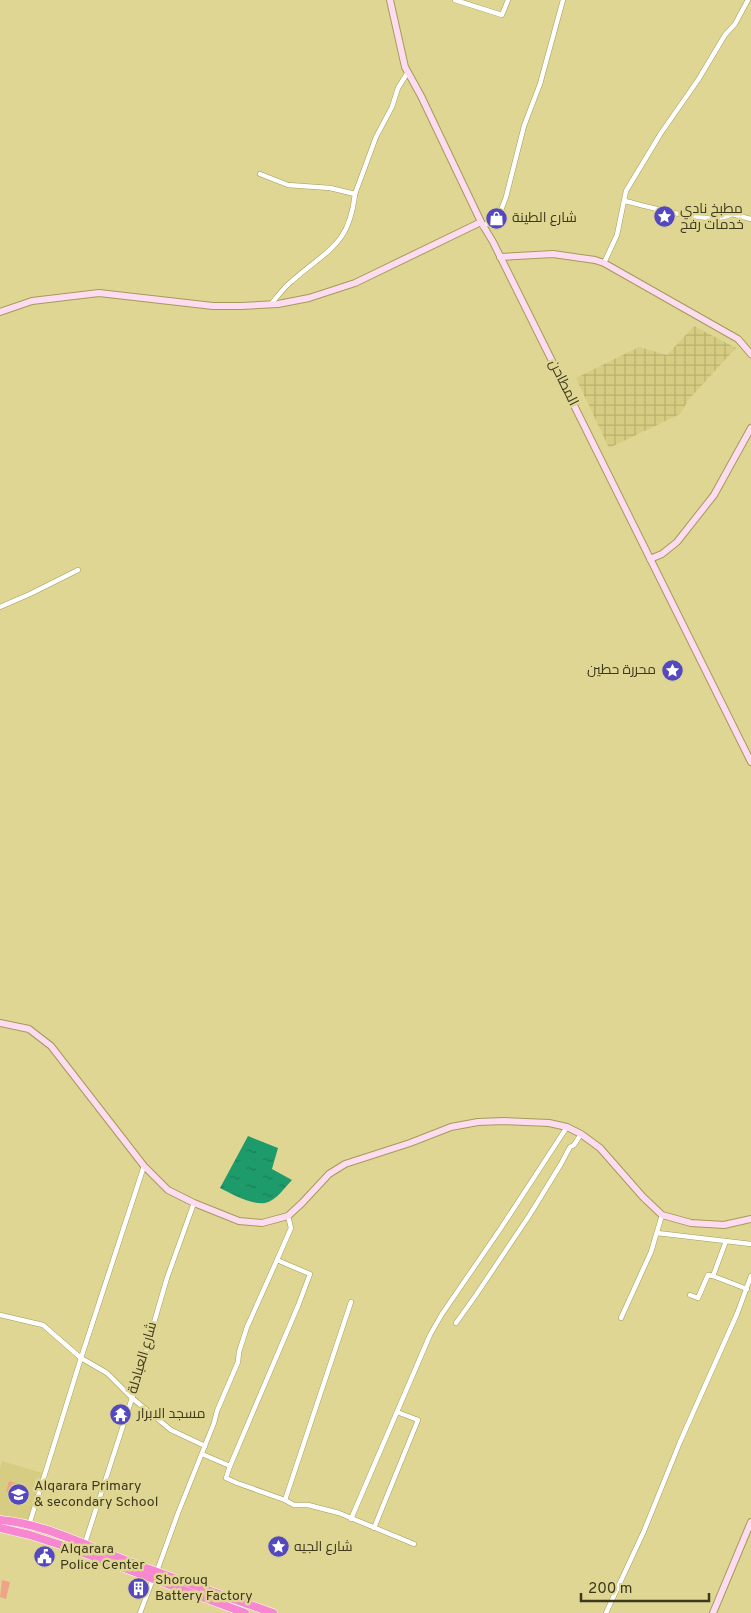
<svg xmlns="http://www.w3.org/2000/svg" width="751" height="1613" font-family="Overpass,Cairo,sans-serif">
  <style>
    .built { fill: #d7cd82 }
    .industrial { fill: url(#industrial-grid) }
    .pitch { fill: #f0a386 }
    .water { fill: url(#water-ripples) }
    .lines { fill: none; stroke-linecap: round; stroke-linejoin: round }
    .street-casing { stroke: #a49b5a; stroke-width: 5.5 }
    .secondary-casing { stroke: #a49b5a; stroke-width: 8 }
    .highway-casing { stroke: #fff; stroke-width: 9 }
    .street { stroke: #fff; stroke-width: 4.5 }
    .secondary { stroke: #fddbf1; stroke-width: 6 }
    .highway { stroke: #f887d1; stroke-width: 8 }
    .labels { text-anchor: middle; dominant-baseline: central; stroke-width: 5; stroke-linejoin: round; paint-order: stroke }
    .poi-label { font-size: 14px; fill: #3d391e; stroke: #dfd693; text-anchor: start }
    .street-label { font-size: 14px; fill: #3d391e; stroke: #dfd693 }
  </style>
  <defs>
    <pattern id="industrial-grid" width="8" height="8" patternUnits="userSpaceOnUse" patternTransform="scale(1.25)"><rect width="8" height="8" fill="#d7cd82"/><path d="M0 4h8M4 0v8" fill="none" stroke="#b9b170"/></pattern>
    <pattern id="water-ripples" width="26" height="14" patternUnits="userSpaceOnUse" patternTransform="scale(1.25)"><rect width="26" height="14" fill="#1d9b6b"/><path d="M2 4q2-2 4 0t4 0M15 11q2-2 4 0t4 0" fill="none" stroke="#1b7f57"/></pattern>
  </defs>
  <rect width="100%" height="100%" fill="#dfd693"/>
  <path class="built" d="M 2,1461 L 42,1473 L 29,1520 L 0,1515 L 0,1468 Z"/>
  <path class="industrial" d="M 694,326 L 736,348 L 689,399 L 680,414 L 609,448 L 576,378 L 639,347 L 667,355 Z"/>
  <g class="pitch">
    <path d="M 9,1481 L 27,1486 L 24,1497 L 6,1492 Z"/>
    <path d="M 2,1580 L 10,1582 L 6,1599 L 0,1597 Z"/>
  </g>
  <path class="water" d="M 248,1136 L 278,1148 L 272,1169 L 292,1180 C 285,1187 276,1201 265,1203 C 251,1205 232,1194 220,1188 Z"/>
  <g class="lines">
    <defs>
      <g id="street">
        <path d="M 455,0 L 502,15 L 508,0"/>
        <path d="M 260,174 L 288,185 L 330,188 L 355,194 L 376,137 L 392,107 L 398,88 L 408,72"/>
        <path d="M 625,201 C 649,207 712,226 732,214 L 751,219"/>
        <path d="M 483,227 L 500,213 L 506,197 L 524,126 L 540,84 L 563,0"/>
        <path d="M 604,263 L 617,235 L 626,191 L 661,133 L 698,80 L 725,35 L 735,24 L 748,0"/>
        <path d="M 271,304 C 278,296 284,287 292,281 C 328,249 349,246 355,194"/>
        <path d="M 0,607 L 30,594 L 78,570"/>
        <path d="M 657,1233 L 751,1244"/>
        <path d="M 277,1260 L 291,1228 L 288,1216"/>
        <path d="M 713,1276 L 747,1289"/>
        <path d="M 690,1295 L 698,1298 L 708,1275 L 713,1276 L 726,1241"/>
        <path d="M 0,1315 L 43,1325 L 81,1358 L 107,1373 L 132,1398 L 171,1430 L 205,1446"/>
        <path d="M 621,1318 L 651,1252 L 662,1215"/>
        <path d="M 456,1323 L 476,1295 L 529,1216 L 561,1164 L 570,1147 L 574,1145 L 581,1134"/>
        <path d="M 202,1454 L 230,1466 L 226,1478 L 237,1483 L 285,1500 L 294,1505 L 308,1505 L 339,1513 L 414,1544"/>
        <path d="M 285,1500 L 351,1302"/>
        <path d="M 351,1519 L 430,1335 L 442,1314 L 501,1228 L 567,1127"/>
        <path d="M 29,1525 L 81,1358 L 144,1166"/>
        <path d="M 374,1528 L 418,1420 L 397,1412"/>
        <path d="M 85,1543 L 132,1398 L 167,1278 L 194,1203"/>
        <path d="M 157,1571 L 178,1513 L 214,1423 L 217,1411 L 238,1362 L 239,1352 L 247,1327 L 277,1260 L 310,1274 L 298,1306 L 230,1466"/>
        <path d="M 140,1613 L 153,1579"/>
        <path d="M 606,1613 L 644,1531 L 680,1442 L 737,1314 L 751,1276"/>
      </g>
      <g id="secondary">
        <path d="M 390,0 L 405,67 L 421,96 L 481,222 L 493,242 L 751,762"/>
        <path d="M 500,257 L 553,254 L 595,260 L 604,263 L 738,339 L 751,354"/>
        <path d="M 0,312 L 32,301 L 99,293 L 213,306 L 241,306 L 278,304 L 309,298 L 355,283 L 481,222"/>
        <path d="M 650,559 L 662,554 L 677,542 L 714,495 L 751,428"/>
        <path d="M 0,1023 L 29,1029 L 51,1046 L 144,1166 L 168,1190 L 194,1203 L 239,1221 L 262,1223 L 288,1216 L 302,1203 L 329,1174 L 345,1164 L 410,1143 L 451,1127 L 478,1122 L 504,1121 L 549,1123 L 567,1127 L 581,1134 L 600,1148 L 643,1197 L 662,1215 L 691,1223 L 724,1225 L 751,1219"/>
        <path d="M 713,1613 L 751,1522"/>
      </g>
      <g id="highway">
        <path d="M 0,1520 C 39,1523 76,1541 112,1555 C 165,1576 220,1594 273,1613"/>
        <path d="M 0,1528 L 30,1535 L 73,1549 L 245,1613"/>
      </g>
    </defs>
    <use href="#street" class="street-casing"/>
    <use href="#secondary" class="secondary-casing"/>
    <use href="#highway" class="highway-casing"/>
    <use href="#street" class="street"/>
    <use href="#secondary" class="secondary"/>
    <use href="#highway" class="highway"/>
  </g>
  <defs>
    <symbol id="sight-disc" viewBox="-11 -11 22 22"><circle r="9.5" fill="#5348c0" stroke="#dfd693"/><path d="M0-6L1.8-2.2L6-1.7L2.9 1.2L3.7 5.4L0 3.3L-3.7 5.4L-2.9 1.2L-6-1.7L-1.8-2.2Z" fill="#fff"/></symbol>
    <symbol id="shop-disc" viewBox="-11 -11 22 22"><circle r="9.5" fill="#5348c0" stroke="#dfd693"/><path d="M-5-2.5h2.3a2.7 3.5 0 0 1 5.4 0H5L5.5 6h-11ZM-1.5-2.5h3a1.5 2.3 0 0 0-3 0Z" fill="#fff"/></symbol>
    <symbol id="temple-disc" viewBox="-11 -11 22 22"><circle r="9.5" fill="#5348c0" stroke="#dfd693"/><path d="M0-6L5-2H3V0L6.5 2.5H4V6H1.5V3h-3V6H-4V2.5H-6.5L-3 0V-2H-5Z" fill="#fff"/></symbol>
    <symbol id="school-disc" viewBox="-11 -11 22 22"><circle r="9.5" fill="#5348c0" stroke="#dfd693"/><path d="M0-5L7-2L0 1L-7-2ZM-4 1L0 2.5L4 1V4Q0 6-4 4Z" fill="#fff"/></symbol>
    <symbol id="civic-disc" viewBox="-11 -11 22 22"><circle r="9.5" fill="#5348c0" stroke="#dfd693"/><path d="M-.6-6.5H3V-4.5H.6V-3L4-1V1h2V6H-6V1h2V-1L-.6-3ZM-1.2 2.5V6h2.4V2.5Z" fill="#fff"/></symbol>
    <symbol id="building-disc" viewBox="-11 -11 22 22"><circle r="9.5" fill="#5348c0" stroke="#dfd693"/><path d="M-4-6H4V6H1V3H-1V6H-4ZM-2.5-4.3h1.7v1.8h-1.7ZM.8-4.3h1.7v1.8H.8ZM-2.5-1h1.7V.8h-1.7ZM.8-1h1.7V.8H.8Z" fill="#fff"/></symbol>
  </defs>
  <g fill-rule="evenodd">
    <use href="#sight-disc" x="652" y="204" width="25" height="25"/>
    <use href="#shop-disc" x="484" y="206" width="25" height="25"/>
    <use href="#sight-disc" x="660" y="658" width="25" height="25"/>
    <use href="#temple-disc" x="108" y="1402" width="25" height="25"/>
    <use href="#school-disc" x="6" y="1482" width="25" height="25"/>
    <use href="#sight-disc" x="266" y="1534" width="25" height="25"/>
    <use href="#civic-disc" x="32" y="1544" width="25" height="25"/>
    <use href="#building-disc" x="126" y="1576" width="25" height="25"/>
  </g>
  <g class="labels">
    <g class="poi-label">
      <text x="680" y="209">مطبخ نادي<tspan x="680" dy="16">خدمات رفح</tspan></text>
      <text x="512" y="218">شارع الطينة</text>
      <text x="656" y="670" text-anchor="end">محررة حطين</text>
      <text x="137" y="1414">مسجد الابرار</text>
      <text x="34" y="1486">Alqarara Primary<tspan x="34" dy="16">&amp; secondary School</tspan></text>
      <text x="294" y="1547">شارع الجيه</text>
      <text x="60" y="1549">Alqarara<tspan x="60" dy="16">Police Center</tspan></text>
      <text x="155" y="1580">Shorouq<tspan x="155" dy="16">Battery Factory</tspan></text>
    </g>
    <g class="street-label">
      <text transform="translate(563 383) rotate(64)">المطاحن</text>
      <text transform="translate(143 1358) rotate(-74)">شارع العبادلة</text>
    </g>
  </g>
  <path d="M581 1593v8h128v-8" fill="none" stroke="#3d391e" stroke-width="2.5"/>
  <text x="588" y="1593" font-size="15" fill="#3d391e" stroke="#dfd693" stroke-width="4" paint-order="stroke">200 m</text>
</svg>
